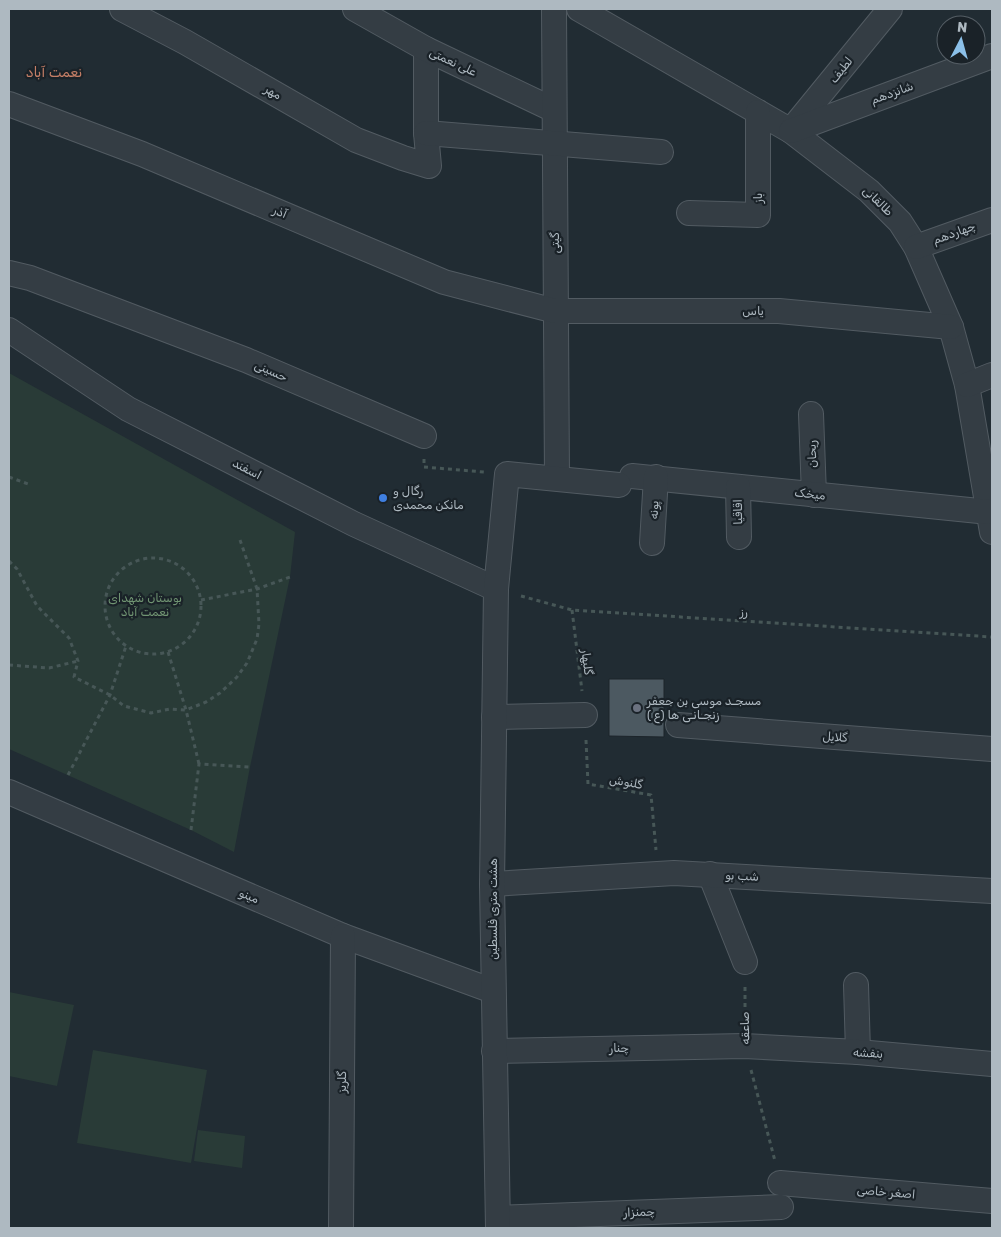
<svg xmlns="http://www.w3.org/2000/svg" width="1001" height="1237" font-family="Rubik,'Noto Sans Arabic',sans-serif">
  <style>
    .green { fill: #293b37 }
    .building { fill: #4c5961; stroke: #1c242a }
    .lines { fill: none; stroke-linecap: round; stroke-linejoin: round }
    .minor-casing { stroke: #525b62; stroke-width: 26 }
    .path { stroke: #475757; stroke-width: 3; stroke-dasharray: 4 4; stroke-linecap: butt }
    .minor { stroke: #343d44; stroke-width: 24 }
    .shop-dot { fill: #3f7fe0; stroke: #1a2228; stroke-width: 2 }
    .worship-dot { fill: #6b7280; stroke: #1a2228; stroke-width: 2 }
    .labels { text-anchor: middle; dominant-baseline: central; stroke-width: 4.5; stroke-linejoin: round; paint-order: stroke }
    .street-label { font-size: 12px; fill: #aeb9c1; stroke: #1a2228 }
    .poi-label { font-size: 12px; fill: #aeb9c1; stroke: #1a2228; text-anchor: start }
    .park-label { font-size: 12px; fill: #709472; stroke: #1a2228 }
    .neighbourhood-label { font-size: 14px; fill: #c47e66; stroke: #1a2228 }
  </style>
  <rect width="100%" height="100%" fill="#212c33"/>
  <g class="green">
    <path d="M 9,373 L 295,532 L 290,577 L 250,767 L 234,852 L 191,830 L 9,749 Z"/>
    <path d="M 9,992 L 74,1005 L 57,1086 L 9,1076 Z"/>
    <path d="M 93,1050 L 207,1070 L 191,1163 L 77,1143 Z"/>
    <path d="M 198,1130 L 245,1136 L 242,1168 L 194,1161 Z"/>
  </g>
  <path class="building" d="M 609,679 L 664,679 L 664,737 L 609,736 Z"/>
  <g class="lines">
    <defs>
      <g id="minor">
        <path d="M 122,9 L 185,42 L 356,140 L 403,158 L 429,166 L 426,133 L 426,49"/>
        <path d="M 355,9 L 426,49 L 554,110"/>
        <path d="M 554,9 L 557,478"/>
        <path d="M 579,9 L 791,131 L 869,191 L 900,222 L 916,247 L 951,327 L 967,385 L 992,532"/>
        <path d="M 9,104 L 142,154 L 444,282 L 555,311 L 779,311 L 951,327"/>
        <path d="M 792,129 L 890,9"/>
        <path d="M 791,131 L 992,56"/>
        <path d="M 426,133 L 661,152"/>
        <path d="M 689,213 L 758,215 L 758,112"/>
        <path d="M 916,247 L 992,220"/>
        <path d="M 9,273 L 30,278 L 246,360 L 424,436"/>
        <path d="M 9,330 L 128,409 L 354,524 L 496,589"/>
        <path d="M 967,385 L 992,375"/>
        <path d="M 811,414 L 814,495"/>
        <path d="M 632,476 L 989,512"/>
        <path d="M 738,487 L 739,537"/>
        <path d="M 652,543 L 656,477"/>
        <path d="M 494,717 L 585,715"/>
        <path d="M 678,725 L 992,749"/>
        <path d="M 9,792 L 343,936 L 493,991"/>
        <path d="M 710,874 L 745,962"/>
        <path d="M 492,884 L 674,873 L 992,891"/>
        <path d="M 856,985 L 858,1052"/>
        <path d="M 494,1051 L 744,1046 L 858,1052 L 992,1064"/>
        <path d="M 780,1183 L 992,1201"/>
        <path d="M 498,1218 L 781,1207"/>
        <path d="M 341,1228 L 343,936"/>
        <path d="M 498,1228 L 492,884 L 496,589 L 507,474 L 619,485"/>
      </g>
    </defs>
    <use href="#minor" class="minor-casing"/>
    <g class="path">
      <path d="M 424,459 L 424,467 L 484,472"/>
      <path d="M 9,477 L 28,484"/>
      <circle cx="153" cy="606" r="48"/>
      <path d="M 9,561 L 17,569 L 37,606 L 69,638 L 78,661 L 74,677 L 110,695 L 124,706 L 151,713 L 170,709 L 186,710 L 206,702 L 220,693 L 237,677 L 247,663 L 257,639 L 259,624 L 257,589 L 240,540"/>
      <path d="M 521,596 L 572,610 L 992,637"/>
      <path d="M 201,600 L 257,589 L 290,577"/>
      <path d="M 572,610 L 582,691"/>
      <path d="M 168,652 L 186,710 L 199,764"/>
      <path d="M 9,665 L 49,668 L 78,661"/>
      <path d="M 586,740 L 588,784 L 651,795 L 656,850"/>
      <path d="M 68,775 L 110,695 L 126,646"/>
      <path d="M 191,830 L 199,764 L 250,767"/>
      <path d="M 745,1023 L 745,986"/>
      <path d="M 751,1070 L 775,1161"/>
    </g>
    <use href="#minor" class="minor"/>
  </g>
  <circle class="shop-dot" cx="383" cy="498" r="5"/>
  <circle class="worship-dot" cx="637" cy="708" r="5"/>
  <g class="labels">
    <g class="street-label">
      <text transform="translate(453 62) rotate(25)">علی نعمتی</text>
      <text transform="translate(841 70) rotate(-51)">لطیف</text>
      <text transform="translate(273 92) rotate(30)">مهر</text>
      <text transform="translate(892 93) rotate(-20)">شانزدهم</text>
      <text transform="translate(758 198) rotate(-90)">باز</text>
      <text transform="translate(878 201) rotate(44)">طالقانی</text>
      <text transform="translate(280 212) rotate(23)">آذر</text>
      <text transform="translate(954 233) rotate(-20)">چهاردهم</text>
      <text transform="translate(555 243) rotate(-90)">گیتی</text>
      <text x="753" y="311">یاس</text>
      <text transform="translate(271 371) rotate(23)">حسینی</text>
      <text transform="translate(812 454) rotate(-92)">ریحان</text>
      <text transform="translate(247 469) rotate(27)">اسفند</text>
      <text transform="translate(810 494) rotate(6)">میخک</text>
      <text transform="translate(654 510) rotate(-87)">پونه</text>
      <text transform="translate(738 512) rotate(-91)">اقاقیا</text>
      <text transform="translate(744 612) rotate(4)">رز</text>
      <text transform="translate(587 662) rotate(83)">گلبهار</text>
      <text transform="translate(835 737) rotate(4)">گلایل</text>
      <text transform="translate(626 782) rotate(10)">گلنوش</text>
      <text transform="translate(742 876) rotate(3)">شب بو</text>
      <text transform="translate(249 896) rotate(23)">مینو</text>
      <text transform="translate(493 909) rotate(-90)">هشت متری فلسطین</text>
      <text transform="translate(745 1028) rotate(-91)">صاعقه</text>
      <text transform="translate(619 1048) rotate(-1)">چنار</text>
      <text transform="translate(868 1053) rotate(4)">بنفشه</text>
      <text transform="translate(342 1082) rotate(-89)">گلریز</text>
      <text transform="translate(886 1192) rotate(5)">اصغر خاصی</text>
      <text transform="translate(639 1212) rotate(-2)">چمنزار</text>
    </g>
    <g class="poi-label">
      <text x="393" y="491">رگال و<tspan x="393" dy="14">مانکن محمدی</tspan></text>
      <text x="647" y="701">مسجـد موسی بن جعفر<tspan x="647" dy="14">( ع) زنجـانـی ها</tspan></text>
    </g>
    <g class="park-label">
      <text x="145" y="598">بوستان شهدای<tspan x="145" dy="14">نعمت آباد</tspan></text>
    </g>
    <g class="neighbourhood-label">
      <text x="54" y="72">نعمت آباد</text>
    </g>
  </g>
  <rect width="1001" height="1237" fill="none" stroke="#aeb9c1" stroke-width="20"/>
  <g transform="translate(961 40) rotate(6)"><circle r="24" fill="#1a2228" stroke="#555e65"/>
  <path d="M0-4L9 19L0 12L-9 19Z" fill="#8bc0e9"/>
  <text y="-8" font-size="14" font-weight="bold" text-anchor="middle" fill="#aeb9c1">N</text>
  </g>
</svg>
